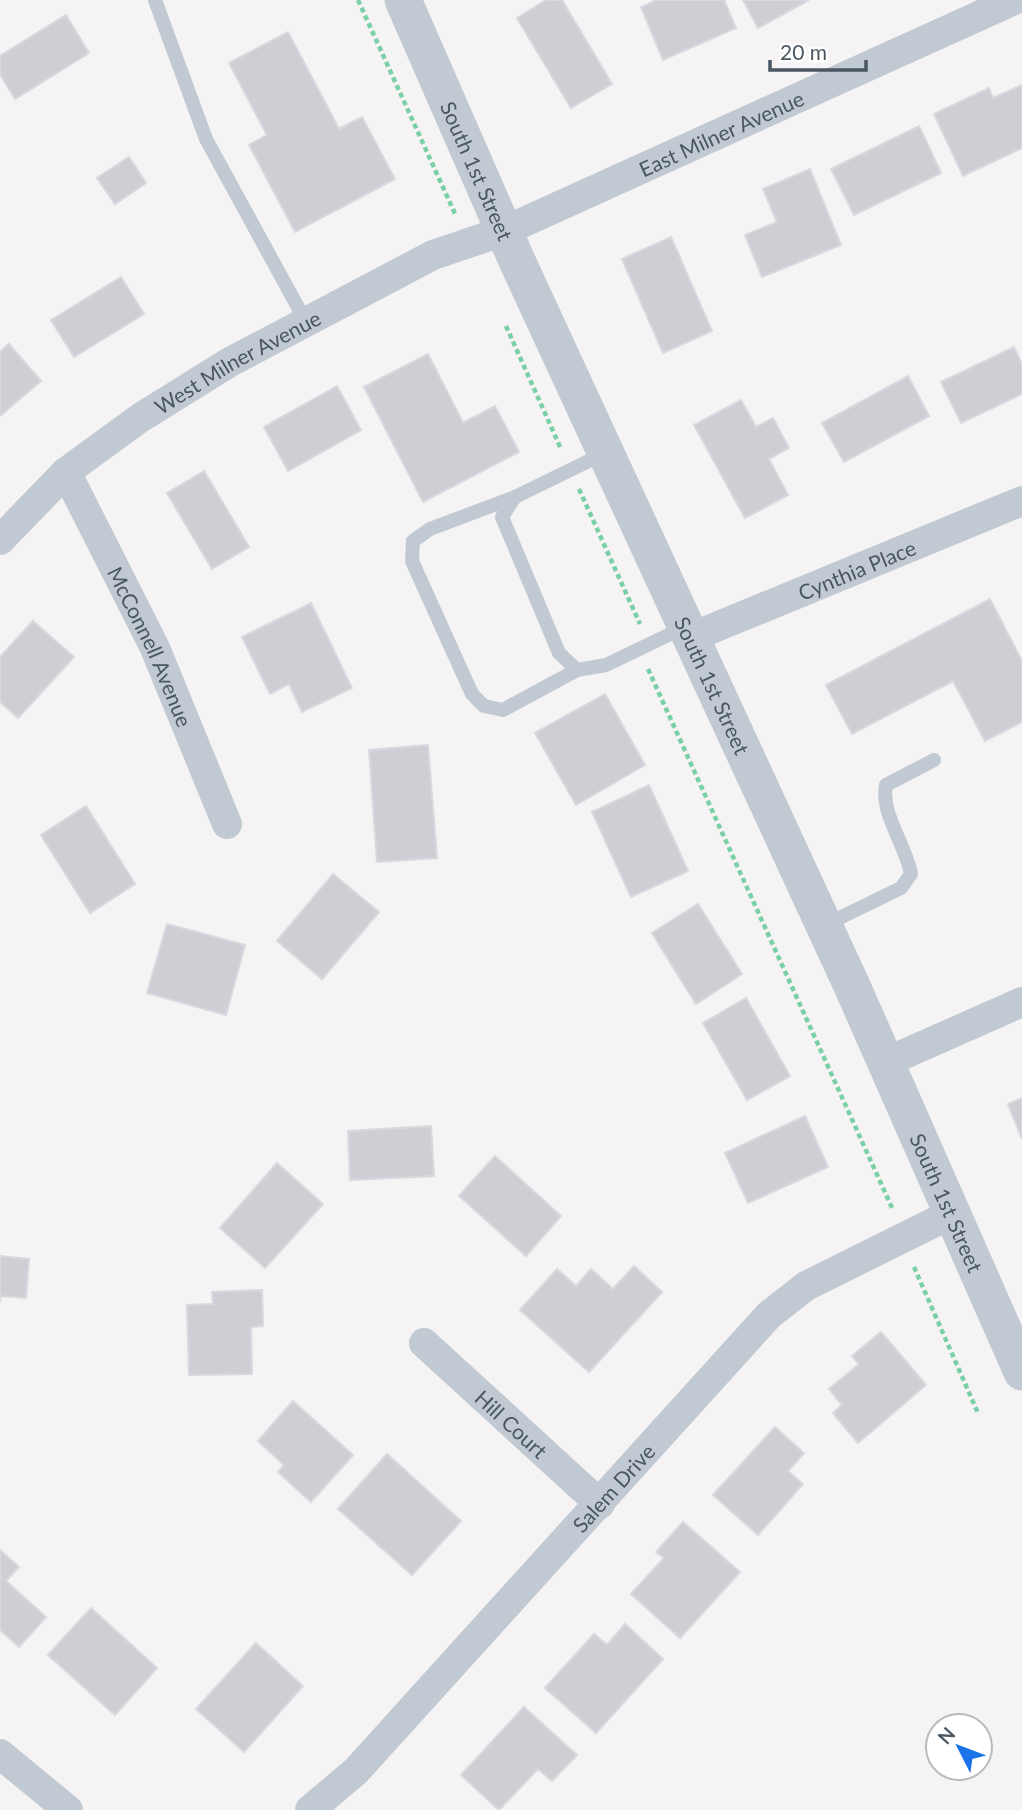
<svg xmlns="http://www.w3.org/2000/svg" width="1022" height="1810" font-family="Lato,sans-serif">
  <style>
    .building { fill: #cdcfd5; stroke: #d7d9de; stroke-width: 2 }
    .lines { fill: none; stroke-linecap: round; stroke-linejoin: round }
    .path { stroke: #7ad0a6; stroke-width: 4.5; stroke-dasharray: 5 3.5; stroke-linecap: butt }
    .service { stroke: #c1cad2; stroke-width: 14 }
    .minor { stroke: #c1cad2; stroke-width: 30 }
    .tertiary { stroke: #c1cad2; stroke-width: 37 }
    .labels { text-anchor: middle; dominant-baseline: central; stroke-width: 5; stroke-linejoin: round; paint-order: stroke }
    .street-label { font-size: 21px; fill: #4a5661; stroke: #fff }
  </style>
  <rect width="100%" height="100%" fill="#f5f3f3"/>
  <g class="building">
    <path d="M 546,0 L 562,0 L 612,84 L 571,108 L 517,18 Z"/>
    <path d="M 657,0 L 724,0 L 736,28 L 663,60 L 641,7 Z"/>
    <path d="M 743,0 L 809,0 L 758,28 Z"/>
    <path d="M 66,15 L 89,53 L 15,99 L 0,74 L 0,56 Z"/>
    <path d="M 288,32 L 339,129 L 362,117 L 395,179 L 295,232 L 249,145 L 267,135 L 229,63 Z"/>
    <path d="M 1022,85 L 1022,148 L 963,176 L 934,114 L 989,88 L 993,98 Z"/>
    <path d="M 919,126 L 941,173 L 854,215 L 831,169 Z"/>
    <path d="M 129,157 L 146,183 L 115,204 L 97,178 Z"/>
    <path d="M 810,169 L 841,245 L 762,277 L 745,235 L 777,222 L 763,189 Z"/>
    <path d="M 671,237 L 712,331 L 663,353 L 622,259 Z"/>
    <path d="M 121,277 L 144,314 L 74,357 L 51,320 Z"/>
    <path d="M 9,344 L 41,381 L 0,416 L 0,352 Z"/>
    <path d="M 1014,347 L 1022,364 L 1022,394 L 961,423 L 941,382 Z"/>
    <path d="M 428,354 L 463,423 L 495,406 L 519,452 L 423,502 L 364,387 Z"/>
    <path d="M 908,376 L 929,416 L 844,462 L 822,423 Z"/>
    <path d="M 337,386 L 361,430 L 288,471 L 264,427 Z"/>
    <path d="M 741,400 L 756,427 L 773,418 L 789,448 L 769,459 L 788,495 L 745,518 L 694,425 Z"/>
    <path d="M 204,471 L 249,547 L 212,569 L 167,493 Z"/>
    <path d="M 990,599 L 1022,661 L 1022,722 L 985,741 L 953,681 L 852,734 L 826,685 Z"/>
    <path d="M 311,603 L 352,688 L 302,712 L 289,684 L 270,694 L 242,637 Z"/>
    <path d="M 33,621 L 74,657 L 18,718 L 0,702 L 0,657 Z"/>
    <path d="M 605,694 L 645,765 L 576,805 L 535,733 Z"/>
    <path d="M 428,745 L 437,858 L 377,862 L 369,750 Z"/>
    <path d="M 649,785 L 688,871 L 631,897 L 592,812 Z"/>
    <path d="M 86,806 L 135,884 L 90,913 L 41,835 Z"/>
    <path d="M 333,874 L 379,912 L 322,979 L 277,941 Z"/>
    <path d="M 698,904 L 742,974 L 696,1004 L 652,933 Z"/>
    <path d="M 167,924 L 245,945 L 226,1015 L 147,993 Z"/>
    <path d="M 746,998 L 790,1076 L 747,1100 L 703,1023 Z"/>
    <path d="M 1022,1098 L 1022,1139 L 1008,1104 Z"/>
    <path d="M 805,1116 L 828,1167 L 748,1203 L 725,1153 Z"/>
    <path d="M 431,1126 L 434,1176 L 350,1180 L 348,1131 Z"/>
    <path d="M 495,1156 L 561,1216 L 526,1256 L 459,1196 Z"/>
    <path d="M 277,1163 L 323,1204 L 265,1268 L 220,1228 Z"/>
    <path d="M 0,1256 L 29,1259 L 26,1298 L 1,1296 L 0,1302 Z"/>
    <path d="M 634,1266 L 662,1292 L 589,1372 L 520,1310 L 557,1269 L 576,1286 L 591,1269 L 613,1289 Z"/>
    <path d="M 262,1290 L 263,1326 L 251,1327 L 252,1374 L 189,1375 L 187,1305 L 213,1304 L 212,1292 Z"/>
    <path d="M 881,1332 L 926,1385 L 858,1443 L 833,1413 L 842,1405 L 829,1389 L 859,1364 L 852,1356 Z"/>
    <path d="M 293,1401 L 353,1455 L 311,1502 L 278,1472 L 284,1465 L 258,1441 Z"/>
    <path d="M 775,1427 L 804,1453 L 788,1471 L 803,1484 L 758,1535 L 713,1495 Z"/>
    <path d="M 387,1454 L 461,1521 L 412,1575 L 338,1509 Z"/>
    <path d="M 683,1522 L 740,1572 L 680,1638 L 631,1594 L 664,1558 L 656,1552 Z"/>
    <path d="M 0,1550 L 19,1567 L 6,1581 L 46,1617 L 19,1647 L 0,1630 Z"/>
    <path d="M 91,1608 L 157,1668 L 115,1715 L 48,1655 Z"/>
    <path d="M 625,1624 L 663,1659 L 596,1733 L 545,1688 L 594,1634 L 607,1645 Z"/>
    <path d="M 256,1643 L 303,1686 L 244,1752 L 196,1709 Z"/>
    <path d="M 524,1707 L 577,1755 L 552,1781 L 538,1769 L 499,1810 L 461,1775 Z"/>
  </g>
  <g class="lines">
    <g class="path">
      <path d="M 358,0 L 456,216"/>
      <path d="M 506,326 L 561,449"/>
      <path d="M 579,489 L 640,624"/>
      <path d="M 648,669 L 893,1210"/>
      <path d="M 914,1267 L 978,1413"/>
    </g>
    <g class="service">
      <path d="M 155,0 L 206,139 L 306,322"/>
      <path d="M 605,453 L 515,497 L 502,517 L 559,653 L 577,670 L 606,665 L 685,627"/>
      <path d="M 515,497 L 430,529 L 413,541 L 412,561 L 472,694 L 484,706 L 503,710 L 577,670"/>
      <path d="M 825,925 L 901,888 L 911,874 C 906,845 880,813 886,785 L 934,760"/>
    </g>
    <g class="minor">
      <path id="s1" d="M 66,472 L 155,648 L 227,824"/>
      <path id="s2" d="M 0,540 L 66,472 L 140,418 L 230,362 L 433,255 L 504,231 L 1014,0"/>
      <path id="s3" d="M 692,637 L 1022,501"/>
      <path d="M 884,1063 L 1022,1002"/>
      <path id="s4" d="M 424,1343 L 600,1504"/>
      <path d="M 0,1754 L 68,1810"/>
      <path id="s5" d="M 310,1810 L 356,1771 L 769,1315 L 806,1286 L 951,1214"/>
    </g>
    <path class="tertiary" id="s6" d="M 403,0 L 518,263 L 852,986 L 1022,1372"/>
  </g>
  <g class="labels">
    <g class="street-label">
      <text stroke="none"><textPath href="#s2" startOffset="835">East Milner Avenue</textPath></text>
      <text stroke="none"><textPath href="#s6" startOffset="186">South 1st Street</textPath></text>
      <text stroke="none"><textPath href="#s2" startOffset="299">West Milner Avenue</textPath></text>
      <text stroke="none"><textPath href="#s3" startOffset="178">Cynthia Place</textPath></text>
      <text stroke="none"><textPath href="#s1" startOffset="194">McConnell Avenue</textPath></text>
      <text stroke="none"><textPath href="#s6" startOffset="752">South 1st Street</textPath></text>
      <text stroke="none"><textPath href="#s6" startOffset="1320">South 1st Street</textPath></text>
      <text stroke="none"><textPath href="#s4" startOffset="119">Hill Court</textPath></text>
      <text stroke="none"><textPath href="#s5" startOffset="443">Salem Drive</textPath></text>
    </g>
  </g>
  <g transform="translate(959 1747) rotate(312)"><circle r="33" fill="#ffffff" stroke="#b7bbc0" stroke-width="2"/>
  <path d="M0-5L12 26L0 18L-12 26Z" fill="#1a73e8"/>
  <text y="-10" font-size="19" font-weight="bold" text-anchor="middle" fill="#4a5661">N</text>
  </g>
  <path d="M770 60v10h96v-10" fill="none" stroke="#4a5661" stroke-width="3.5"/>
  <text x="780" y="60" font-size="21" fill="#4a5661" stroke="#ffffff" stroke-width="5" paint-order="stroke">20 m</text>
</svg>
